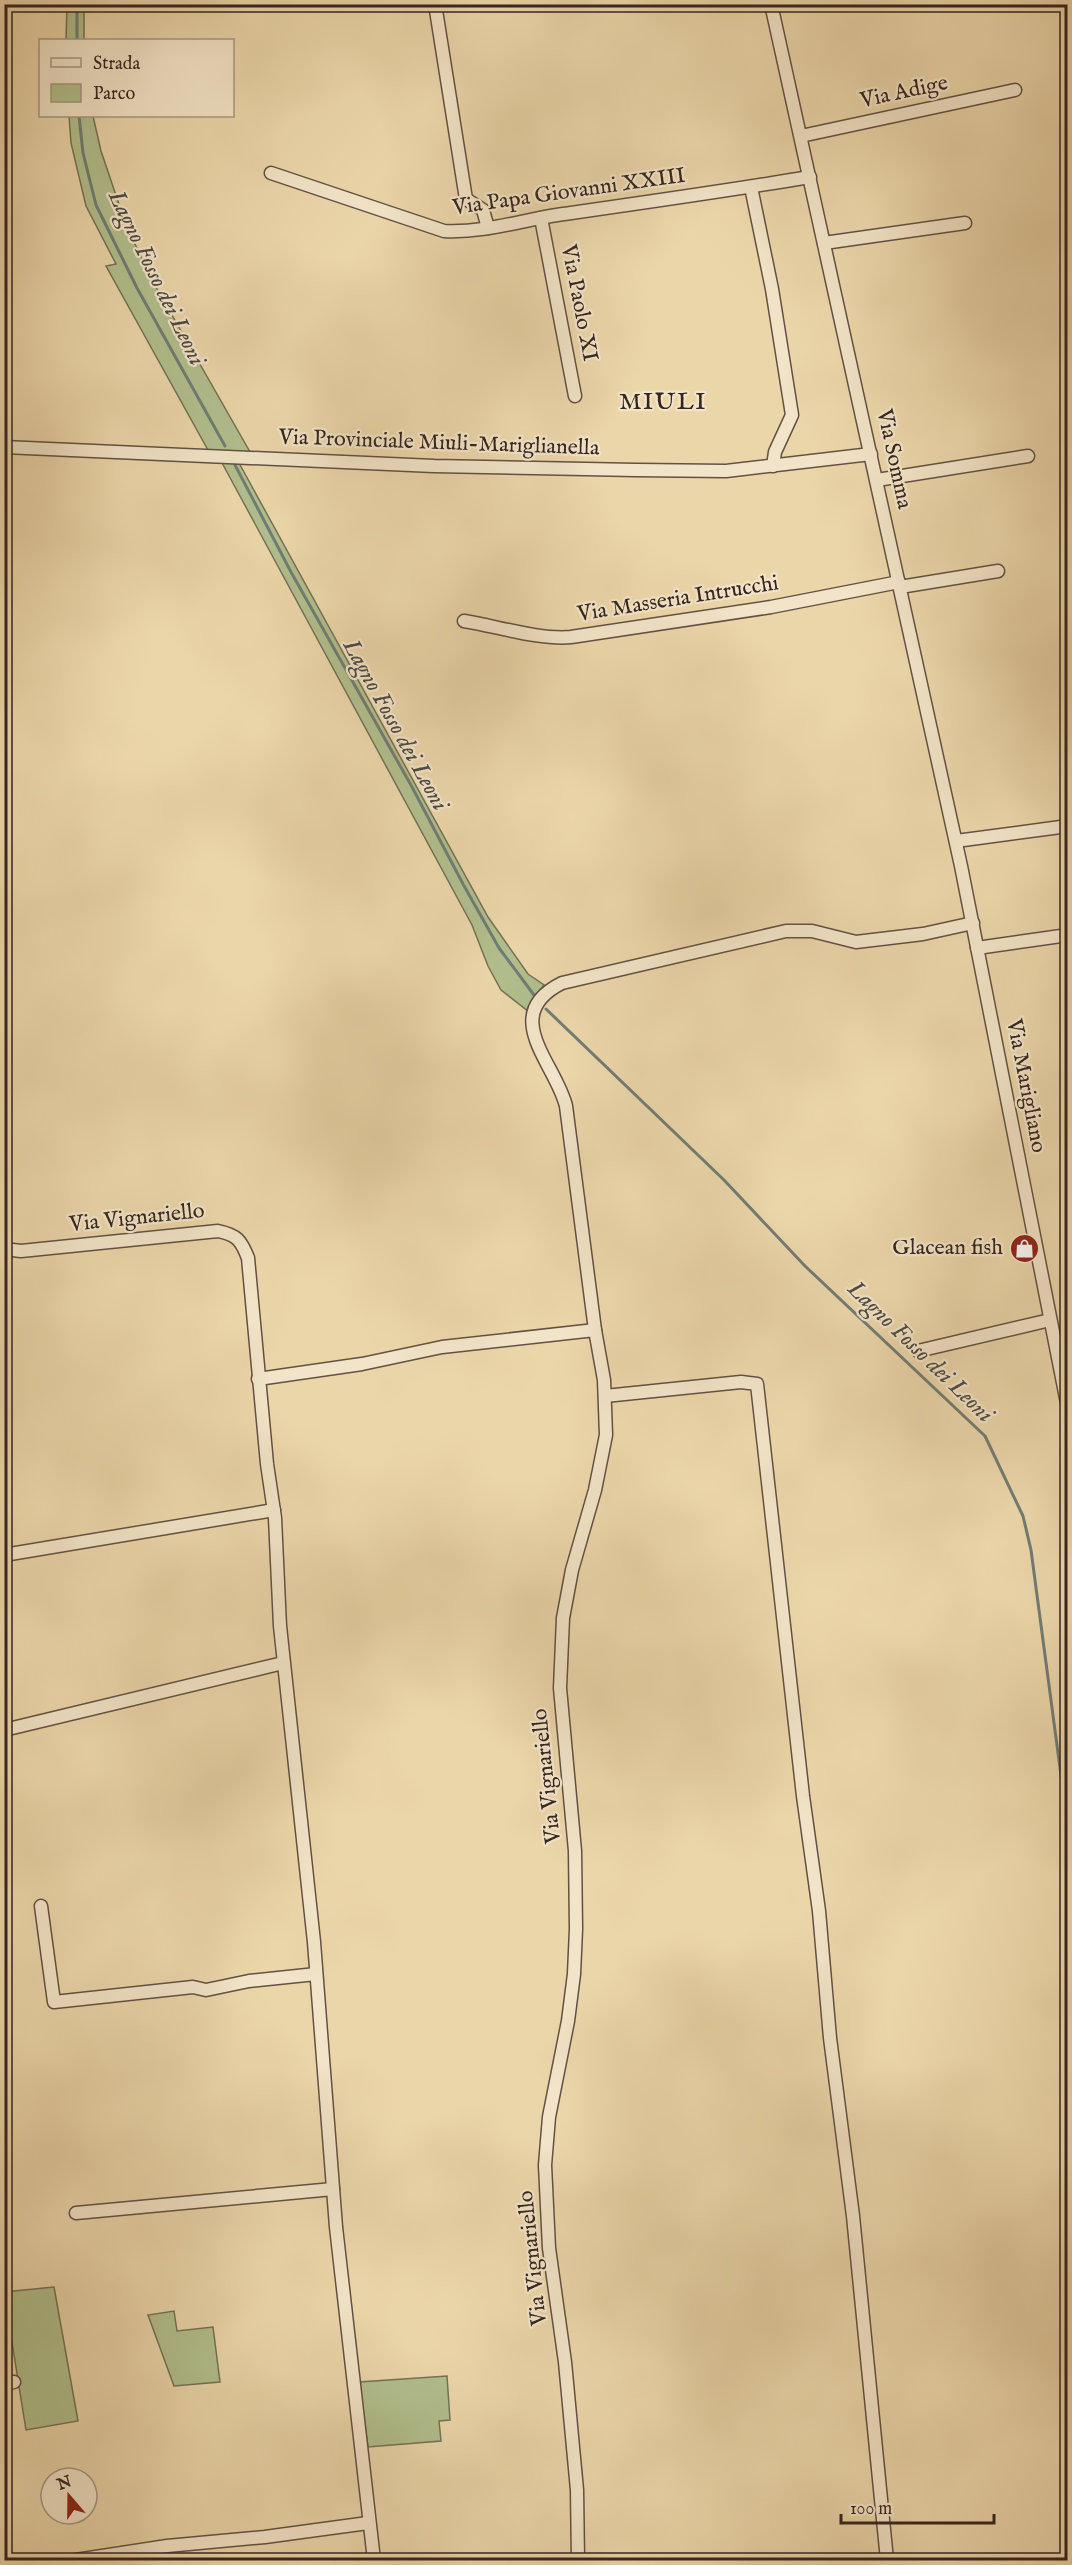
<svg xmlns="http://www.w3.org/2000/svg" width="1072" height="2565" font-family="'IM FELL English',serif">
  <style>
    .green { fill: #b1bf8d; stroke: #747256; stroke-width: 1.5 }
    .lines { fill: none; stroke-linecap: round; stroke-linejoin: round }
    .stream { stroke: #717d75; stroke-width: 3 }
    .minor-casing { stroke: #635142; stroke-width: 15 }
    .minor { stroke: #f2e4c8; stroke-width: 12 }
    .labels { text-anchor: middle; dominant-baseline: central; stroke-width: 4.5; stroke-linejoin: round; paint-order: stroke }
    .street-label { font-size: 22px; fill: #36251f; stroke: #f2e4c8 }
    .poi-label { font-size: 22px; fill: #36251f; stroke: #f2e4c8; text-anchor: end }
    .water-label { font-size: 24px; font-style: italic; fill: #4f4a43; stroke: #f2e4c8 }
    .neighbourhood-label { font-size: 24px; letter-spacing: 1.5px; fill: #36251f; stroke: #f2e4c8 }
  </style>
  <rect width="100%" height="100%" fill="#ebd6aa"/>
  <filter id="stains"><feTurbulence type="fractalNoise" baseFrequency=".00333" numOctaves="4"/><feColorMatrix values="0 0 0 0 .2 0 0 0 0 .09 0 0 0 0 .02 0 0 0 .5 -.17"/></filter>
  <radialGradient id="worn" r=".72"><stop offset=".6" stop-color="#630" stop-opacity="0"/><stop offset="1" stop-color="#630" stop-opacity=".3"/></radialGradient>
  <g class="green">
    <path d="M 67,5 L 84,5 L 84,40 L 66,40 Z"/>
    <path d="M 69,116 L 93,116 L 101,151 L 126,225 L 152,280 L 250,452 L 208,450 L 106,266 L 116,264 L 86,206 L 71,143 Z"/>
    <path d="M 221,461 L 239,463 L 488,917 L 528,974 L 544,985 L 532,1002 L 528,1011 L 501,990 L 488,966 L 472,925 Z"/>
    <path d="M 54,2287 L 78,2421 L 26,2430 L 4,2292 Z"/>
    <path d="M 174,2311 L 177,2331 L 213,2327 L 220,2382 L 174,2386 L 148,2315 Z"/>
    <path d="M 447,2376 L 450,2420 L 439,2421 L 441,2441 L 368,2447 L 359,2382 Z"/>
  </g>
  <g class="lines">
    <g class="stream">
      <path d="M 77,4 L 77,40"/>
      <path d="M 79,116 L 83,153 L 96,205 L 137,288 L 225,446"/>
      <path d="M 235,465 L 291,572 L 412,787 L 463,884 L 499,948 L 534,995"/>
      <path d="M 546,1009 L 724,1180 L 805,1266 L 985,1436 L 1023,1516 L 1031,1550 L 1068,1828"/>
    </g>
    <defs>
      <g id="minor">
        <path d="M 435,4 L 466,199 L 483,210 L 488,228"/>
        <path d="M 771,4 L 961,866 L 1068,1408"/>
        <path d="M 801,136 L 1015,90"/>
        <path d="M 271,173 L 444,231 C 482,233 519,221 557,215 C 641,203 726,191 810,177"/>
        <path d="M 751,187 L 772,289 L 792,415 L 775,452 L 773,466"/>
        <path d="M 541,218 L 575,396"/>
        <path d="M 824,243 L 965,223"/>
        <path d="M 4,447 L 434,466 L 636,470 L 726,471 L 871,454"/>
        <path d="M 877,480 L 1028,456"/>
        <path d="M 900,587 L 998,571"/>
        <path d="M 464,621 C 496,626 539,640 571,637 L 771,607 L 899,582"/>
        <path d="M 956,841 L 1068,826"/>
        <path d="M 977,948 L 1068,935"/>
        <path d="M 4,1249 L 21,1251 L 218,1231 C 237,1235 241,1240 248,1258 L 267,1464 L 275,1518 L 280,1626 L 314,1942 L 336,2227 L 374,2560"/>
        <path d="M 595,1330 L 566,1106 C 556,1064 498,1015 562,983 L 786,931 L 812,931 L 856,942 L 923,934 L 973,923"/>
        <path d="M 918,1351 L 1050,1320"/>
        <path d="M 258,1379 L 362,1364 L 442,1347 L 595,1330 L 604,1380 L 606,1435 L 595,1490 L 572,1570 L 563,1618 L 560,1688 L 575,1851 L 576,1929 L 574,1974 L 568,2021 L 549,2117 L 545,2165 L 549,2248 L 565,2362 L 577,2490 L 578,2560"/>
        <path d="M 605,1396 L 741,1382 L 757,1384 L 803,1796 L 819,1911 L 830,2038 L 853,2216 L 887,2560"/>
        <path d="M 4,1555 L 274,1510"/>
        <path d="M 4,1730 L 283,1663"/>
        <path d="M 41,1906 L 54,2002 L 193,1987 L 206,1990 L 249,1981 L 316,1974"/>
        <path d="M 76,2213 L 333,2189"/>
        <path d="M 4,2384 L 14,2382"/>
        <path d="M 76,2560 L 167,2546 L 265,2537 L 368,2523"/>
      </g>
    </defs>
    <use href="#minor" class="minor-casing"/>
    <use href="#minor" class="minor"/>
  </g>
  <defs>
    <symbol id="shop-disc" viewBox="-11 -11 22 22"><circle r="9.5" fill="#8f2418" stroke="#f2e4c8"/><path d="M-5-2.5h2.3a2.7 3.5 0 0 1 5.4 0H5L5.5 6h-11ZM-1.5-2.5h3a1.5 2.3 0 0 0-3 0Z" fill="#fff"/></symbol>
  </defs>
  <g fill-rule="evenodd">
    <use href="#shop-disc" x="1008" y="1232" width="33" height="33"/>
  </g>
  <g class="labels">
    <g class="street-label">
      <text transform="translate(904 92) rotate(-12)">Via Adige</text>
      <text transform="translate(569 192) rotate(-8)">Via Papa Giovanni XXIII</text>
      <text transform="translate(579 303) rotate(79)">Via Paolo XI</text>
      <text transform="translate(439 443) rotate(2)">Via Provinciale Miuli-Mariglianella</text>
      <text transform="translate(894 459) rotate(78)">Via Somma</text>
      <text transform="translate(678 599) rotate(-9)">Via Masseria Intrucchi</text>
      <text transform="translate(1026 1086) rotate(79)">Via Marigliano</text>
      <text transform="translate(137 1218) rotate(-6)">Via Vignariello</text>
      <text transform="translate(547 1776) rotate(-96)">Via Vignariello</text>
      <text transform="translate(533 2258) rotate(-96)">Via Vignariello</text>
    </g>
    <g class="poi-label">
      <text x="1003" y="1248">Glacean fish</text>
    </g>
    <g class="water-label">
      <text transform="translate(156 278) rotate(64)">Lagno Fosso dei Leoni</text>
      <text transform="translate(395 725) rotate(61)">Lagno Fosso dei Leoni</text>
      <text transform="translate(920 1352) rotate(44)">Lagno Fosso dei Leoni</text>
    </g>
    <g class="neighbourhood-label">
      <text x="663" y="402">MIULI</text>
    </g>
  </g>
  <rect width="1072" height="2565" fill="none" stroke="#ebd6aa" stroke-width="24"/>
  <rect x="6" y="6" width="1060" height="2553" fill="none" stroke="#36251f" stroke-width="3"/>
  <rect x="12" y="12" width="1048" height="2541" fill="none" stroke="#36251f" stroke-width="1.5"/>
  <rect x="39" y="39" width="195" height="78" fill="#f2e4c8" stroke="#a79884" stroke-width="1.5"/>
  <rect x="51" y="58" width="30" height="9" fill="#f2e4c8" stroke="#a79884" stroke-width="1.5"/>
  <text x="93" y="69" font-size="18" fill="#36251f">Strada</text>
  <rect x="51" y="84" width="30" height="18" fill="#b1bf8d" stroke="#a79884" stroke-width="1.5"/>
  <text x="93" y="99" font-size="18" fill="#36251f">Parco</text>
  <g transform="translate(69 2496) rotate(340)"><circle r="28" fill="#f2e4c8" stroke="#a79884" stroke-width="1.5"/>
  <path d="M0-4.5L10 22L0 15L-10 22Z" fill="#8f2418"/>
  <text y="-9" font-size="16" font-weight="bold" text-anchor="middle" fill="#36251f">N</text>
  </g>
  <path d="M841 2514v9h153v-9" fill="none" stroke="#36251f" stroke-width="3"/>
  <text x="850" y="2514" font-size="18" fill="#36251f" stroke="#f2e4c8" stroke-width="4.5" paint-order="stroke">100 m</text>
  <rect width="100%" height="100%" filter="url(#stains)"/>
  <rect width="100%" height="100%" fill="url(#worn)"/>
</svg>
